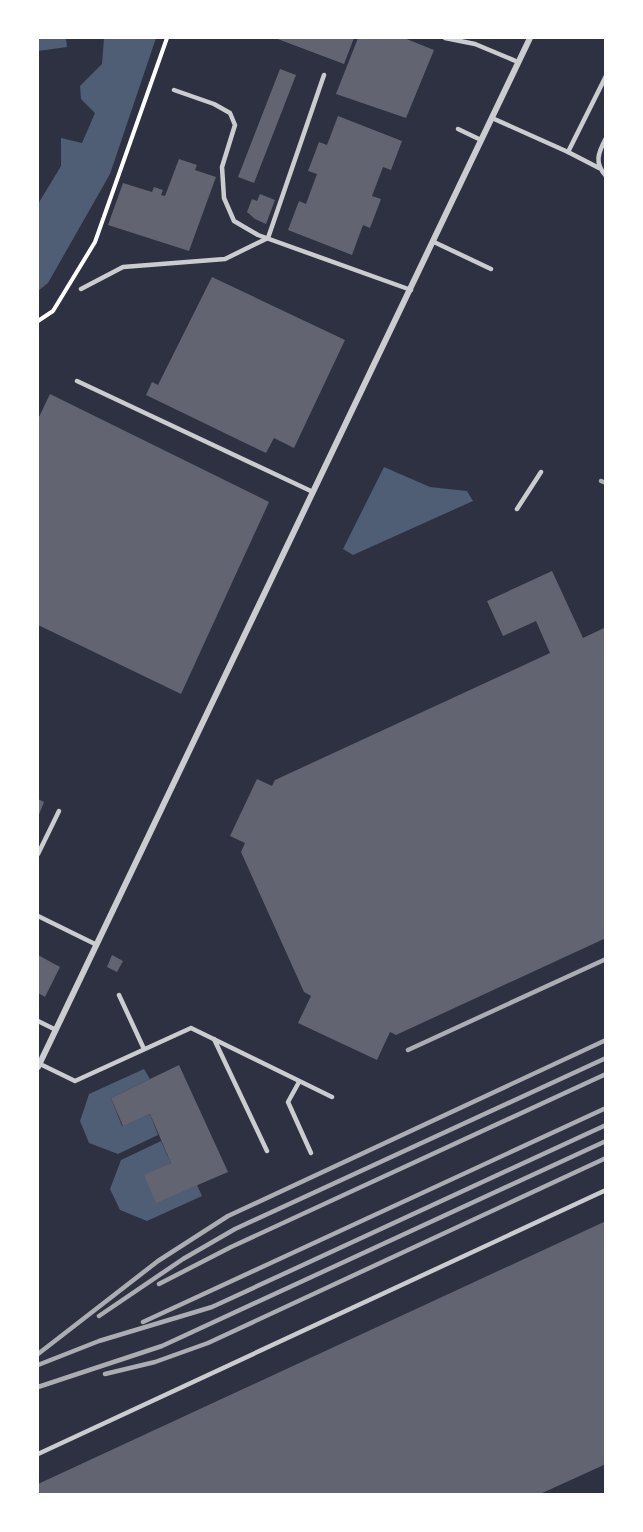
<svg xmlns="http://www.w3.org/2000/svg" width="643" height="1532" font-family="Lato,sans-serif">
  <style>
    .water { fill: #4f5d75 }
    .building { fill: #626471 }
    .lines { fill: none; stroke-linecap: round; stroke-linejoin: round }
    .path { stroke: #fff; stroke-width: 4 }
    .service { stroke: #caccd0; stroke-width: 4.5 }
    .minor { stroke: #caccd0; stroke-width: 6 }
    .rail { stroke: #abadb3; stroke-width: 4.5 }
  </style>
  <rect width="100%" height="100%" fill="#2d3142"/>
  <g class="water">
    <path d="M 38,38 L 66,38 L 67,47 L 38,51 Z"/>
    <path d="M 104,38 L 156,38 L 110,174 L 48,283 L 38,291 L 38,204 L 61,166 L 61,138 L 82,143 L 95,113 L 81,99 L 80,86 L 102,64 Z"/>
    <path d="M 384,467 L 430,487 L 467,491 L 473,501 L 353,555 L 343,549 Z"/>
    <path d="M 144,1069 L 150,1079 L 111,1098 L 122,1126 L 150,1114 L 158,1135 L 118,1154 L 89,1143 L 80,1121 L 89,1094 Z"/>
    <path d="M 161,1141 L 171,1163 L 145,1176 L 197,1185 L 202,1196 L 147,1221 L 120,1210 L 110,1189 L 121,1160 Z"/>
  </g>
  <g class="building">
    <path d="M 275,38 L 354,38 L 344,64 Z"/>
    <path d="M 358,38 L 404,38 L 434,50 L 406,118 L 336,94 Z"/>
    <path d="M 280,69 L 296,75 L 254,183 L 238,177 Z"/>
    <path d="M 338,116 L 402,141 L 391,170 L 383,167 L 372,196 L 381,199 L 370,228 L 363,225 L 352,255 L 288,230 L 299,201 L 306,204 L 317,174 L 308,171 L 319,142 L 327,145 Z"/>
    <path d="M 179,159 L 197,165 L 195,170 L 216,177 L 189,251 L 108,225 L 123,183 L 152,192 L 154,187 L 163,190 L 161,195 L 165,196 Z"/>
    <path d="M 260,194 L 275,200 L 266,224 L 255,219 L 247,212 L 252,199 L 257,201 Z"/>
    <path d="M 212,277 L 345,340 L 294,448 L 274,438 L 266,453 L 146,395 L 152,382 L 158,385 Z"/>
    <path d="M 50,394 L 269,502 L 181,694 L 38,625 L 38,419 Z"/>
    <path d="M 552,571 L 583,638 L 606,627 L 606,938 L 396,1035 L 390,1032 L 377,1060 L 298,1023 L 311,996 L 304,992 L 241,852 L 245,843 L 230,836 L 257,779 L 272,786 L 275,780 L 550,653 L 536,621 L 503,636 L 487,601 Z"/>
    <path d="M 38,799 L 44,802 L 38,817 Z"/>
    <path d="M 38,955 L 60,967 L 45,997 L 38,993 Z"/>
    <path d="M 112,955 L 123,961 L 117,972 L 107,967 Z"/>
    <path d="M 179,1065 L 228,1172 L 156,1203 L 144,1175 L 171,1163 L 150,1114 L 123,1126 L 111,1098 Z"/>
    <path d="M 606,1221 L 606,1464 L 540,1494 L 38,1494 L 38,1484 Z"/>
  </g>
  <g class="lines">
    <path class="path" d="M 38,321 L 53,311 L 95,242 L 167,38"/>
    <g class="service">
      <path d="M 445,38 L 475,44 L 518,62"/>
      <path d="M 174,90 L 214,104 L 230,113 L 235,125 L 222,167 L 224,198 L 234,221 L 258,235 L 411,290"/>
      <path d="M 492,118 L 568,152 L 606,76"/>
      <path d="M 458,129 L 481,140"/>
      <path d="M 606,138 C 598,153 594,163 606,176"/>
      <path d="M 568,152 L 599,168"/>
      <path d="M 434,242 L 491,269"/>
      <path d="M 81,289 L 123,267 L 225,259 L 268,238 L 324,75"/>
      <path d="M 77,381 L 313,492"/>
      <path d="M 517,509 L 541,472"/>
      <path d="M 38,854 L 59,811"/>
      <path d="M 38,916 L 97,945"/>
      <path d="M 119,995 L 144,1049"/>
      <path d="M 38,1021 L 56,1030"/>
      <path d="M 214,1039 L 267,1151"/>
      <path d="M 38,1063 L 75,1081 L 191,1028 L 332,1097"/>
      <path d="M 299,1082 L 288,1102 L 311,1153"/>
      <path d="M 38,1454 L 606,1190"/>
    </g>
    <path class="minor" d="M 38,1067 L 530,38"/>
    <g class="rail">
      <path d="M 601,481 L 606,483"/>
      <path d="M 408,1050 L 606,959"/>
      <path d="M 159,1284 L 231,1247 L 606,1074"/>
      <path d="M 99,1316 L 183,1259 L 235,1229 L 606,1058"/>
      <path d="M 143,1322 L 606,1108"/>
      <path d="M 38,1354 L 158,1261 L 228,1216 L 606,1040"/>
      <path d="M 38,1365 L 99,1341 L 212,1307 L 606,1125"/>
      <path d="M 105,1374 L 155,1362 L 208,1343 L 606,1158"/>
      <path d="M 38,1387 L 162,1346 L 606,1141"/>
    </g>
  </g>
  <rect width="643" height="1532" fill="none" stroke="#ffffff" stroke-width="78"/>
</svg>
